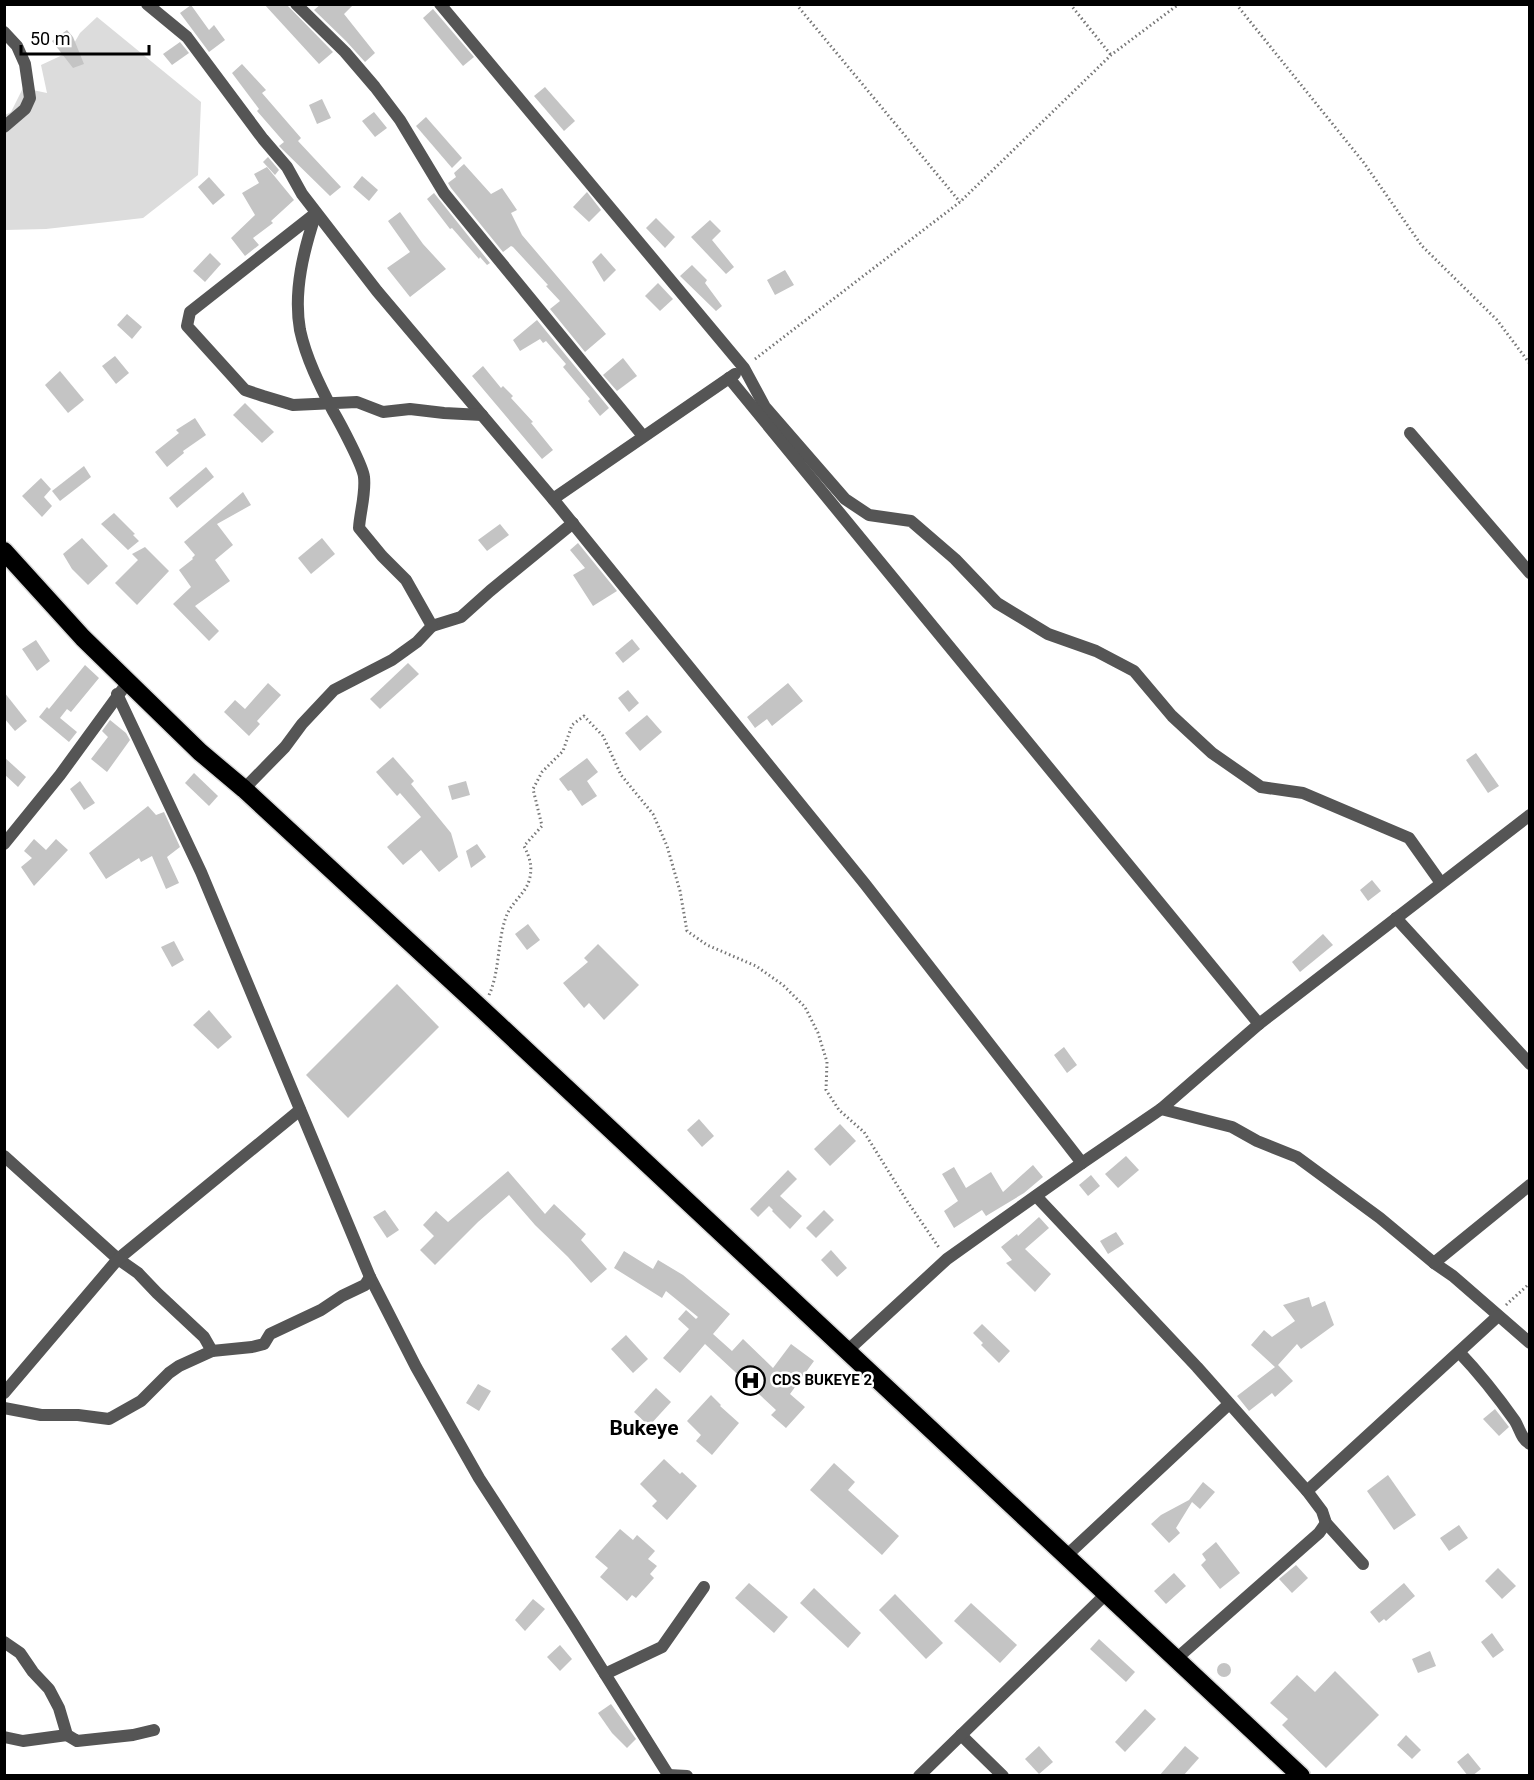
<svg xmlns="http://www.w3.org/2000/svg" width="1534" height="1780" font-family="Roboto,sans-serif">
  <style>
    .green { fill: #dcdcdc }
    .building { fill: #c4c4c4 }
    .lines { fill: none; stroke-linecap: round; stroke-linejoin: round }
    .highway-casing { stroke: #dbdbdb; stroke-width: 21 }
    .path { stroke: #777; stroke-width: 3; stroke-dasharray: 1.5 3; stroke-linecap: butt }
    .street { stroke: #555; stroke-width: 12 }
    .highway { stroke: #000; stroke-width: 18 }
    .labels { text-anchor: middle; dominant-baseline: central; stroke-width: 5; stroke-linejoin: round; paint-order: stroke }
    .poi-label { font-size: 15px; font-weight: bold; fill: #000; stroke: #fff; text-anchor: start }
    .district-label { font-size: 21px; font-weight: bold; fill: #000; stroke: #fff }
  </style>
  <rect width="100%" height="100%" fill="#fff"/>
  <path class="green" d="M 97,17 L 201,102 L 198,175 L 143,218 L 46,229 L 5,230 L 5,115 L 11,112 L 23,88 L 47,93 L 41,65 L 69,52 L 80,33 Z"/>
  <g class="building">
    <path d="M 264,4 L 286,4 L 333,52 L 319,64 Z"/>
    <path d="M 321,4 L 354,4 L 344,14 L 375,53 L 365,62 L 346,41 L 314,10 Z"/>
    <path d="M 191,5 L 209,30 L 214,25 L 225,40 L 209,52 L 180,13 Z"/>
    <path d="M 433,9 L 474,57 L 463,66 L 423,18 Z"/>
    <path d="M 67,30 L 73,37 L 84,64 L 73,68 L 52,41 Z"/>
    <path d="M 180,42 L 189,53 L 172,65 L 163,54 Z"/>
    <path d="M 242,64 L 266,90 L 262,93 L 301,138 L 298,141 L 341,187 L 330,196 L 279,146 L 284,142 L 257,111 L 259,109 L 232,73 Z"/>
    <path d="M 545,87 L 575,121 L 564,131 L 534,96 Z"/>
    <path d="M 322,99 L 331,118 L 317,124 L 309,105 Z"/>
    <path d="M 374,112 L 387,128 L 375,137 L 362,121 Z"/>
    <path d="M 426,117 L 462,158 L 452,168 L 416,126 Z"/>
    <path d="M 268,157 L 279,170 L 275,175 L 263,162 Z"/>
    <path d="M 464,164 L 491,194 L 502,188 L 517,210 L 511,213 L 522,235 L 606,334 L 585,352 L 550,309 L 560,301 L 546,286 L 548,285 L 513,247 L 511,246 L 503,252 L 451,188 L 448,183 L 456,177 L 454,173 Z"/>
    <path d="M 267,167 L 294,200 L 271,221 L 273,223 L 253,238 L 259,245 L 245,256 L 231,238 L 255,215 L 242,193 L 259,183 L 254,174 Z"/>
    <path d="M 362,176 L 378,190 L 369,201 L 353,187 Z"/>
    <path d="M 209,177 L 225,195 L 213,205 L 198,187 Z"/>
    <path d="M 587,192 L 601,210 L 589,222 L 573,207 Z"/>
    <path d="M 434,193 L 490,263 L 487,265 L 480,257 L 479,259 L 452,228 L 450,229 L 427,199 Z"/>
    <path d="M 400,212 L 423,244 L 446,269 L 410,297 L 387,268 L 410,252 L 388,221 Z"/>
    <path d="M 656,218 L 675,237 L 665,248 L 646,228 Z"/>
    <path d="M 710,220 L 721,231 L 712,240 L 734,267 L 726,274 L 691,237 Z"/>
    <path d="M 210,253 L 221,264 L 205,282 L 193,271 Z"/>
    <path d="M 601,253 L 616,270 L 604,282 L 592,262 Z"/>
    <path d="M 692,265 L 707,280 L 705,283 L 722,306 L 716,311 L 680,276 Z"/>
    <path d="M 785,270 L 794,285 L 775,295 L 767,280 Z"/>
    <path d="M 658,283 L 673,299 L 660,311 L 645,296 Z"/>
    <path d="M 127,314 L 142,327 L 132,339 L 117,325 Z"/>
    <path d="M 537,320 L 609,408 L 600,416 L 588,401 L 590,399 L 563,367 L 566,364 L 546,341 L 543,343 L 540,339 L 520,351 L 513,340 Z"/>
    <path d="M 115,356 L 129,373 L 116,384 L 102,366 Z"/>
    <path d="M 623,358 L 637,376 L 617,391 L 603,375 Z"/>
    <path d="M 483,366 L 501,388 L 503,386 L 513,396 L 511,398 L 533,422 L 531,423 L 553,450 L 542,459 L 472,376 Z"/>
    <path d="M 60,371 L 84,400 L 68,413 L 45,385 Z"/>
    <path d="M 245,403 L 274,432 L 262,443 L 233,415 Z"/>
    <path d="M 195,418 L 206,435 L 183,451 L 184,453 L 167,467 L 155,452 L 179,433 L 176,430 Z"/>
    <path d="M 84,466 L 91,477 L 60,501 L 52,491 Z"/>
    <path d="M 206,467 L 214,477 L 177,508 L 169,498 Z"/>
    <path d="M 41,478 L 51,489 L 44,497 L 52,506 L 42,517 L 22,496 Z"/>
    <path d="M 243,492 L 251,505 L 217,524 L 233,545 L 215,560 L 230,581 L 195,606 L 219,631 L 209,641 L 173,604 L 191,587 L 179,570 L 193,559 L 192,558 L 195,555 L 184,542 Z"/>
    <path d="M 114,513 L 135,534 L 133,535 L 139,541 L 128,550 L 101,524 Z"/>
    <path d="M 500,524 L 509,535 L 487,551 L 478,540 Z"/>
    <path d="M 82,538 L 108,566 L 88,585 L 72,569 L 63,554 Z"/>
    <path d="M 322,538 L 335,554 L 311,574 L 298,558 Z"/>
    <path d="M 578,543 L 617,591 L 593,606 L 573,575 L 585,568 L 570,550 Z"/>
    <path d="M 145,547 L 169,571 L 137,605 L 115,583 L 138,560 L 132,554 Z"/>
    <path d="M 632,639 L 640,649 L 623,663 L 615,653 Z"/>
    <path d="M 36,640 L 50,661 L 37,671 L 22,649 Z"/>
    <path d="M 408,663 L 419,674 L 380,709 L 370,699 Z"/>
    <path d="M 85,665 L 99,678 L 71,712 L 67,709 L 60,718 L 77,732 L 69,742 L 39,717 L 47,707 L 49,709 Z"/>
    <path d="M 268,683 L 281,695 L 257,721 L 260,724 L 249,736 L 224,712 L 235,700 L 245,709 Z"/>
    <path d="M 788,683 L 803,701 L 772,726 L 767,719 L 755,728 L 747,717 Z"/>
    <path d="M 628,690 L 639,703 L 629,712 L 618,698 Z"/>
    <path d="M 4,692 L 27,721 L 15,731 L 4,718 Z"/>
    <path d="M 647,715 L 662,732 L 640,751 L 625,733 Z"/>
    <path d="M 110,720 L 126,733 L 130,740 L 107,772 L 91,759 L 108,737 L 102,731 Z"/>
    <path d="M 1476,753 L 1499,786 L 1488,793 L 1466,760 Z"/>
    <path d="M 4,757 L 26,777 L 18,787 L 4,774 Z"/>
    <path d="M 393,757 L 414,781 L 411,784 L 451,833 L 458,857 L 439,872 L 421,850 L 403,865 L 387,847 L 421,817 L 400,793 L 397,796 L 376,772 Z"/>
    <path d="M 587,758 L 598,772 L 587,781 L 597,796 L 582,806 L 571,790 L 568,791 L 559,779 Z"/>
    <path d="M 194,773 L 218,796 L 209,806 L 185,783 Z"/>
    <path d="M 80,781 L 95,803 L 84,810 L 70,789 Z"/>
    <path d="M 466,781 L 470,795 L 452,800 L 448,786 Z"/>
    <path d="M 148,806 L 156,815 L 164,812 L 180,847 L 167,857 L 179,883 L 166,889 L 152,856 L 141,862 L 139,858 L 106,879 L 89,853 Z"/>
    <path d="M 34,839 L 46,850 L 56,839 L 68,850 L 34,886 L 21,867 L 32,858 L 24,851 Z"/>
    <path d="M 477,844 L 486,857 L 471,868 L 466,851 Z"/>
    <path d="M 1372,880 L 1381,891 L 1368,901 L 1360,890 Z"/>
    <path d="M 528,924 L 540,940 L 527,950 L 515,934 Z"/>
    <path d="M 1323,934 L 1333,945 L 1300,972 L 1292,962 Z"/>
    <path d="M 174,941 L 184,960 L 172,967 L 161,947 Z"/>
    <path d="M 598,944 L 639,985 L 604,1020 L 589,1003 L 584,1008 L 563,983 L 588,962 L 584,958 Z"/>
    <path d="M 397,984 L 439,1027 L 348,1118 L 306,1075 Z"/>
    <path d="M 209,1010 L 232,1037 L 218,1049 L 193,1025 Z"/>
    <path d="M 1064,1047 L 1077,1065 L 1067,1073 L 1054,1055 Z"/>
    <path d="M 699,1119 L 714,1136 L 702,1147 L 687,1130 Z"/>
    <path d="M 840,1124 L 856,1141 L 830,1166 L 814,1149 Z"/>
    <path d="M 1126,1156 L 1139,1170 L 1118,1188 L 1105,1174 Z"/>
    <path d="M 1033,1165 L 1043,1177 L 1024,1193 L 986,1216 L 982,1210 L 954,1228 L 944,1211 L 958,1201 L 942,1174 L 954,1167 L 966,1188 L 991,1172 L 1003,1192 Z"/>
    <path d="M 788,1170 L 797,1179 L 780,1196 L 802,1216 L 790,1229 L 772,1211 L 773,1210 L 769,1206 L 758,1217 L 750,1209 Z"/>
    <path d="M 508,1171 L 545,1214 L 554,1204 L 586,1234 L 581,1240 L 607,1269 L 591,1283 L 568,1257 L 535,1225 L 509,1195 L 478,1222 L 435,1265 L 420,1250 L 434,1236 L 423,1225 L 436,1211 L 448,1222 Z"/>
    <path d="M 1091,1175 L 1100,1186 L 1088,1196 L 1079,1185 Z"/>
    <path d="M 385,1210 L 399,1230 L 387,1238 L 373,1217 Z"/>
    <path d="M 824,1210 L 834,1220 L 816,1238 L 806,1228 Z"/>
    <path d="M 1039,1217 L 1049,1228 L 1025,1249 L 1051,1274 L 1035,1292 L 1006,1263 L 1012,1260 L 1001,1247 L 1017,1234 L 1018,1236 Z"/>
    <path d="M 1116,1232 L 1124,1244 L 1108,1254 L 1100,1241 Z"/>
    <path d="M 831,1250 L 847,1268 L 837,1277 L 821,1260 Z"/>
    <path d="M 624,1251 L 653,1269 L 658,1260 L 683,1275 L 730,1314 L 713,1334 L 732,1351 L 743,1339 L 773,1368 L 791,1344 L 814,1361 L 790,1394 L 805,1407 L 786,1428 L 771,1415 L 776,1410 L 705,1344 L 680,1373 L 663,1358 L 689,1329 L 678,1319 L 686,1310 L 696,1319 L 698,1317 L 666,1291 L 662,1298 L 614,1268 Z"/>
    <path d="M 1309,1297 L 1312,1307 L 1325,1301 L 1334,1325 L 1301,1349 L 1297,1344 L 1278,1365 L 1293,1381 L 1275,1397 L 1272,1393 L 1249,1411 L 1237,1396 L 1275,1367 L 1251,1345 L 1264,1330 L 1272,1337 L 1295,1321 L 1283,1305 Z"/>
    <path d="M 982,1324 L 1010,1351 L 999,1363 L 981,1345 L 983,1343 L 973,1333 Z"/>
    <path d="M 626,1335 L 648,1359 L 633,1373 L 611,1349 Z"/>
    <path d="M 478,1384 L 491,1391 L 479,1411 L 466,1403 Z"/>
    <path d="M 656,1388 L 671,1402 L 649,1426 L 634,1412 Z"/>
    <path d="M 711,1395 L 721,1405 L 720,1406 L 739,1423 L 712,1455 L 696,1441 L 701,1435 L 687,1421 Z"/>
    <path d="M 1495,1409 L 1509,1427 L 1499,1436 L 1483,1419 Z"/>
    <path d="M 664,1459 L 680,1474 L 682,1472 L 697,1486 L 667,1520 L 652,1506 L 657,1501 L 640,1484 Z"/>
    <path d="M 834,1463 L 855,1482 L 848,1490 L 899,1536 L 882,1555 L 810,1490 Z"/>
    <path d="M 1388,1475 L 1416,1515 L 1394,1530 L 1367,1491 Z"/>
    <path d="M 1203,1482 L 1215,1492 L 1200,1509 L 1192,1502 L 1176,1528 L 1180,1533 L 1169,1543 L 1151,1524 L 1161,1515 L 1189,1500 Z"/>
    <path d="M 1459,1525 L 1468,1538 L 1449,1551 L 1440,1538 Z"/>
    <path d="M 620,1529 L 633,1540 L 637,1535 L 655,1551 L 648,1559 L 657,1566 L 650,1574 L 654,1578 L 636,1598 L 632,1595 L 627,1601 L 600,1577 L 608,1568 L 595,1557 Z"/>
    <path d="M 1216,1542 L 1240,1573 L 1220,1589 L 1201,1565 L 1206,1560 L 1202,1554 Z"/>
    <path d="M 1296,1565 L 1308,1578 L 1292,1593 L 1279,1579 Z"/>
    <path d="M 1498,1568 L 1516,1586 L 1502,1599 L 1485,1581 Z"/>
    <path d="M 1174,1573 L 1186,1586 L 1166,1604 L 1154,1591 Z"/>
    <path d="M 749,1583 L 788,1617 L 774,1633 L 735,1598 Z"/>
    <path d="M 1404,1583 L 1415,1596 L 1386,1621 L 1384,1619 L 1379,1623 L 1370,1612 Z"/>
    <path d="M 814,1588 L 861,1633 L 848,1648 L 800,1603 Z"/>
    <path d="M 895,1594 L 943,1643 L 926,1659 L 879,1610 Z"/>
    <path d="M 533,1599 L 545,1609 L 525,1631 L 515,1620 Z"/>
    <path d="M 971,1603 L 1017,1645 L 1000,1663 L 954,1621 Z"/>
    <path d="M 1492,1633 L 1504,1650 L 1493,1658 L 1481,1642 Z"/>
    <path d="M 1099,1639 L 1135,1672 L 1126,1682 L 1090,1649 Z"/>
    <path d="M 560,1645 L 572,1659 L 560,1671 L 547,1657 Z"/>
    <path d="M 1430,1651 L 1436,1666 L 1418,1673 L 1412,1659 Z"/>
    <circle cx="1224" cy="1670" r="7"/>
    <path d="M 1335,1671 L 1379,1715 L 1326,1768 L 1282,1725 L 1288,1719 L 1270,1703 L 1297,1675 L 1315,1692 Z"/>
    <path d="M 611,1704 L 636,1739 L 627,1748 L 612,1733 L 598,1713 Z"/>
    <path d="M 1145,1709 L 1156,1719 L 1125,1752 L 1115,1742 Z"/>
    <path d="M 1406,1735 L 1421,1750 L 1412,1759 L 1397,1745 Z"/>
    <path d="M 1039,1746 L 1053,1762 L 1039,1774 L 1025,1759 Z"/>
    <path d="M 1185,1746 L 1199,1758 L 1183,1776 L 1159,1776 Z"/>
    <path d="M 1468,1753 L 1481,1769 L 1472,1776 L 1468,1776 L 1457,1762 Z"/>
  </g>
  <g class="lines">
    <defs>
      <path id="highway" d="M 4,551 L 83,638 L 200,752 L 244,789 L 483,1010 L 1301,1776"/>
    </defs>
    <use href="#highway" class="highway-casing"/>
    <g class="path">
      <path d="M 796,4 L 960,202"/>
      <path d="M 1070,4 L 1111,55"/>
      <path d="M 1236,4 L 1364,163 L 1422,246 L 1497,320 L 1530,364"/>
      <path d="M 755,359 L 960,202 L 1111,55 L 1179,4"/>
      <path d="M 489,995 C 500,971 497,942 506,917 C 510,904 525,894 529,881 C 533,867 530,858 524,846 L 542,826 L 533,789 L 542,772 L 563,751 L 572,725 L 584,716 L 603,736 L 621,775 L 653,814 L 667,846 L 680,891 L 687,931 L 707,945 L 756,966 L 783,985 L 805,1007 L 818,1033 L 827,1062 L 826,1090 L 839,1110 L 864,1132 L 907,1201 L 940,1249"/>
      <path d="M 1506,1305 L 1530,1283"/>
    </g>
    <g class="street">
      <path d="M 147,4 L 187,37 L 263,139 L 287,167 L 302,194 L 377,291 L 553,499 L 865,884 L 1082,1163"/>
      <path d="M 296,4 L 345,52 L 375,87 L 400,120 L 444,193 L 643,436"/>
      <path d="M 440,4 L 744,368 L 765,407 L 845,499 L 869,515 L 911,521 L 955,559 L 997,603 L 1048,634 L 1096,651 L 1134,671 L 1172,716 L 1212,753 L 1261,787 L 1303,793 L 1409,838 L 1441,883"/>
      <path d="M 4,32 L 17,46 L 25,64 L 30,98 L 25,109 L 4,127"/>
      <path d="M 729,378 L 1259,1024"/>
      <path d="M 1410,433 L 1530,573"/>
      <path d="M 553,499 L 735,374"/>
      <path d="M 432,626 L 461,617 L 490,591 L 573,523"/>
      <path d="M 117,694 L 201,872 L 370,1277 L 416,1367 L 479,1478 L 573,1623 L 669,1776"/>
      <path d="M 244,789 L 285,747 L 302,724 L 334,690 L 392,660 L 417,642 L 432,626 L 406,580 L 382,556 L 359,528 C 360,512 366,493 364,477 C 363,466 340,423 333,411 C 320,386 306,358 300,330 C 293,291 304,249 316,213 L 190,312 L 187,326 L 245,390 L 263,396 L 293,405 L 357,402 L 383,412 L 410,409 L 444,413 L 482,415"/>
      <path d="M 4,844 L 60,775 L 122,690"/>
      <path d="M 1396,918 L 1530,1064"/>
      <path d="M 1161,1109 L 1232,1127 L 1257,1141 L 1297,1157 L 1380,1218 L 1434,1263 L 1453,1276 L 1530,1343"/>
      <path d="M 4,1156 L 118,1259 L 138,1273 L 157,1293 L 204,1337 L 212,1351"/>
      <path d="M 1036,1196 L 1197,1367 L 1307,1491 L 1322,1511 L 1326,1523 L 1363,1564"/>
      <path d="M 1434,1263 L 1530,1185"/>
      <path d="M 846,1352 L 947,1259 L 1082,1163 L 1161,1109 L 1259,1024 L 1530,815"/>
      <path d="M 1459,1352 C 1479,1373 1498,1397 1515,1421 C 1520,1429 1521,1439 1530,1444"/>
      <path d="M 4,1393 L 118,1259 L 300,1110"/>
      <path d="M 4,1408 L 41,1415 L 78,1415 L 109,1419 L 141,1401 L 169,1373 L 179,1366 L 212,1351 L 252,1347 L 264,1344 L 270,1334 L 321,1310 L 342,1296 L 365,1285 L 370,1277"/>
      <path d="M 1307,1491 L 1498,1316"/>
      <path d="M 1065,1557 L 1229,1404"/>
      <path d="M 4,1642 L 20,1653 L 33,1672 L 49,1689 L 59,1708 L 67,1735 L 77,1741 L 133,1735 L 154,1730"/>
      <path d="M 1176,1659 L 1319,1533 L 1326,1523"/>
      <path d="M 605,1674 L 662,1647 L 704,1587"/>
      <path d="M 961,1735 L 1003,1776"/>
      <path d="M 4,1737 L 23,1741 L 67,1735"/>
      <path d="M 668,1775 L 687,1776"/>
      <path d="M 919,1776 L 1105,1595"/>
    </g>
    <use href="#highway" class="highway"/>
  </g>
  <defs>
    <symbol id="hospital-ring" viewBox="-11 -11 22 22"><circle r="9.5" fill="#fff" stroke="#000" stroke-width="1.5"/><path d="M-5-5h3v3.5h4V-5h3V5h-3V1.5h-4V5h-3Z" fill="#000"/></symbol>
  </defs>
  <g fill-rule="evenodd">
    <use href="#hospital-ring" x="734" y="1364" width="33" height="33"/>
  </g>
  <g class="labels">
    <g class="poi-label">
      <text x="772" y="1380">CDS BUKEYE 2</text>
    </g>
    <g class="district-label">
      <text x="644" y="1428">Bukeye</text>
    </g>
  </g>
  <rect width="1534" height="1780" fill="none" stroke="#000000" stroke-width="12"/>
  <path d="M21 45v9h128v-9" fill="none" stroke="#000000" stroke-width="3"/>
  <text x="30" y="45" font-size="18" fill="#000000" stroke="#ffffff" stroke-width="4.5" paint-order="stroke">50 m</text>
</svg>
